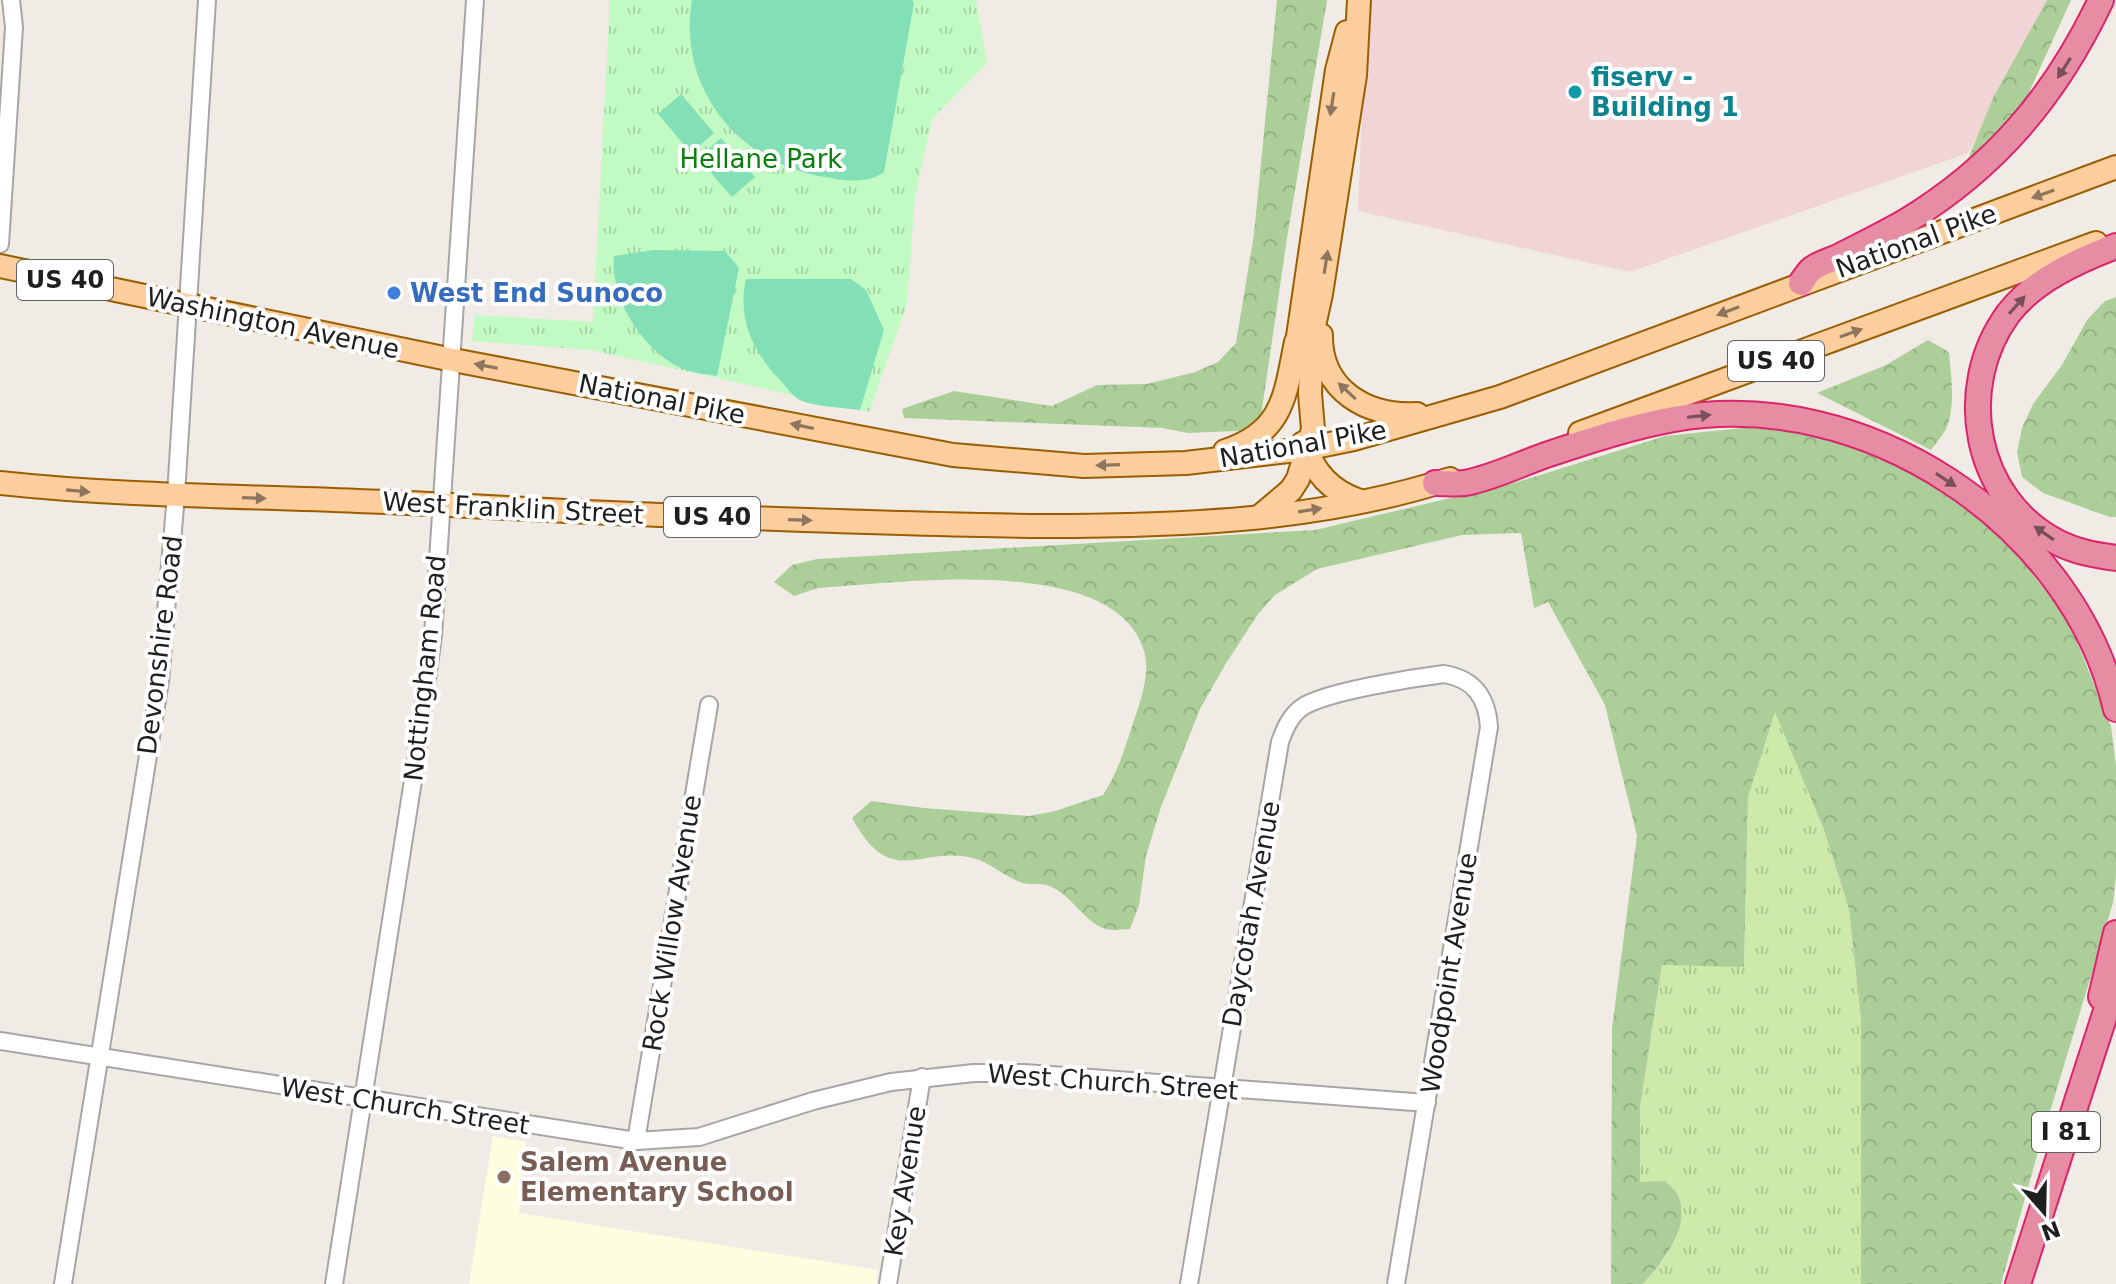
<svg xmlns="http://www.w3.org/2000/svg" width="2116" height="1284" font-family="'DejaVu Sans',sans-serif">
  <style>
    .commercial { fill: #f1d4d5 }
    .education { fill: #fffddf }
    .grass { fill: url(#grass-tufts) }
    .forest { fill: url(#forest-crowns) }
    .park { fill: url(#park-tufts) }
    .pitch { fill: #83dfb6 }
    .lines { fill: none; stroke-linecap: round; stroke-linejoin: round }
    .minor-casing { stroke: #a6a6a6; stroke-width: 20 }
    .major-casing { stroke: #9a5e00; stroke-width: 26 }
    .highway-casing { stroke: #dc246d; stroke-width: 28 }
    .minor { stroke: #fff; stroke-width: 16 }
    .major { stroke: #fcce9e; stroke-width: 22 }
    .highway { stroke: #e78da3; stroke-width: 24 }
    .oneway { fill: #79505a }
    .oneway2 { fill: #8e765e }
    .culture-dot { fill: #0f9aa8; stroke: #fff; stroke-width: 3 }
    .shop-dot { fill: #3f7fe0; stroke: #fff; stroke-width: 3 }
    .education-dot { fill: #8d6e63; stroke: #fff; stroke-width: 3 }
    .labels { text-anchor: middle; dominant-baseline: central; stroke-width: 8; stroke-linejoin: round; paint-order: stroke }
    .shield { fill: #fff; stroke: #626262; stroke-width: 2 }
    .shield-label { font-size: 24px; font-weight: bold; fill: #1f1f1f }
    .culture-label { font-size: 26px; font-weight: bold; fill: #0d838f; stroke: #fff; text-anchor: start }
    .park-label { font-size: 26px; fill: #0b7f0e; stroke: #fff }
    .street-label { font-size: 26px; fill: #1f1f1f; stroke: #fff }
    .shop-label { font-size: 26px; font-weight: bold; fill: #366cbe; stroke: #fff; text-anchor: start }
    .education-label { font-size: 26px; font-weight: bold; fill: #785e54; stroke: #fff; text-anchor: start }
  </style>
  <defs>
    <pattern id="grass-tufts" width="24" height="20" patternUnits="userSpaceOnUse" patternTransform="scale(2)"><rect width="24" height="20" fill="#ceeaab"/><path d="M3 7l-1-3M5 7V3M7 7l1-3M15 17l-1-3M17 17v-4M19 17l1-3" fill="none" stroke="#b0c893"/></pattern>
    <pattern id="forest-crowns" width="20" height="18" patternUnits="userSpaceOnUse" patternTransform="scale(2)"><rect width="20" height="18" fill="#accf9a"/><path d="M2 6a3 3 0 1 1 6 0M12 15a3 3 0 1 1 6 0" fill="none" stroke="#94b184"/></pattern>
    <pattern id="park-tufts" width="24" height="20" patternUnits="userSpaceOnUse" patternTransform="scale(2)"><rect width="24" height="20" fill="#c2fac4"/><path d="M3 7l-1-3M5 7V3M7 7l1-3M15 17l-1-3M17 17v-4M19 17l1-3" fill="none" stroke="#a6d6a8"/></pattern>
  </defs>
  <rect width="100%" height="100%" fill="#f0ece5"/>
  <path class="commercial" d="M 1366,0 L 2055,0 L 1968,153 L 1630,272 L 1358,211 Z"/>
  <path class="education" d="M 493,1136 L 526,1142 L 519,1213 L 878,1270 L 876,1284 L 469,1284 Z"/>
  <path class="grass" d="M 1775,711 L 1824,830 L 1849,909 L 1861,1020 L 1861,1284 L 1643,1284 C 1664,1261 1692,1228 1678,1195 C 1676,1190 1669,1185 1665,1181 L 1640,1183 L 1640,1107 L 1662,964 L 1744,966 L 1748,797 Z"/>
  <g class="forest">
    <path d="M 1277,0 L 1327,0 L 1287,238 L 1259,430 L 1188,433 L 1162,428 L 904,418 L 902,409 L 954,391 L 1052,406 L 1097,385 L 1147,384 L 1195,372 L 1218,362 L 1236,343 L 1254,234 Z"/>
    <path d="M 2047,0 L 2071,0 L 2011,132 L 1966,164 L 1993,98 Z"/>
    <path d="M 2116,297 L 2116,517 L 2110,517 L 2043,493 L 2022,477 L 2017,452 L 2022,428 L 2033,404 L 2062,365 L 2087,320 L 2105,301 Z"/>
    <path d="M 1928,340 L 1949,352 C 1951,376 1956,407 1946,429 C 1942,436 1936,443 1931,450 L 1817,393 L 1886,365 Z"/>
    <path d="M 1762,426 L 1842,443 L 1928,479 L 2011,546 L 2068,620 L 2111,726 L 2116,766 L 2116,875 L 2113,903 L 2039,1148 L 2001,1284 L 1861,1284 L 1861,1020 L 1849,909 L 1824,830 L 1775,712 L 1748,797 L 1744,967 L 1662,965 L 1640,1107 L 1640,1182 L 1665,1181 C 1669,1185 1676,1190 1678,1195 C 1692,1228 1663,1261 1643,1284 L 1611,1284 L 1612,1028 L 1637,836 L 1605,705 L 1548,602 L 1534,608 L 1521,533 L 1462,535 L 1317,569 L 1275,595 L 1258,614 L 1225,665 L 1200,709 L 1161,807 L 1146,856 L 1139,905 L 1130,929 C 1123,929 1112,931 1106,929 C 1083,922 1071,893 1047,885 C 1039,883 1030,885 1023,883 C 1007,878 994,866 979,860 C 923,841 893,894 852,818 L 871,801 L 924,808 L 1029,816 L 1055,811 L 1103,795 C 1118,772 1125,748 1133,723 C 1140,702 1151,674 1144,651 C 1115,551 895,584 818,588 L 794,596 L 774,582 L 792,565 L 817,559 L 1315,530 L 1514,483 L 1665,436 Z"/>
  </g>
  <path class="park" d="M 610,0 L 976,0 L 987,63 L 932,119 L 915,196 L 907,304 L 869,412 L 591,350 L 472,341 L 475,315 L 593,322 Z"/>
  <g class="pitch">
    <path d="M 692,0 L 912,0 L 914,3 L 884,172 C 868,184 845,181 825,177 C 739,163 677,89 692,0 Z"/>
    <path d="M 681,94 L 714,133 L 691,153 L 658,114 Z"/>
    <path d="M 721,138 L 755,177 L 732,197 L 698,158 Z"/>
    <path d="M 653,250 L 725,251 L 739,268 L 717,376 C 706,374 692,373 681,368 C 642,349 610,299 614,256 Z"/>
    <path d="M 746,279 L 851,279 L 866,290 L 884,330 L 860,410 C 845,408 809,406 798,399 C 792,395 786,387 781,381 C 753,352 737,320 746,279 Z"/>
  </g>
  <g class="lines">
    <defs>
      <g id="minor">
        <path d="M 0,244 L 14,27 L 11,0"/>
        <path d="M 0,1041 L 636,1141 L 699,1137 L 813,1101 L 891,1082 L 974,1073 L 1024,1073 L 1427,1103"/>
        <path d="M 636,1141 L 709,705"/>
        <path d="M 63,1284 L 160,681 L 176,495 L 207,0"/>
        <path d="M 334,1284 L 414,774 L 433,636 L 475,0"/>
        <path d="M 888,1284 L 922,1077"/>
        <path d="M 1189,1284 L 1280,742 C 1285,728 1291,714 1304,706 C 1330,691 1412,678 1444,674 C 1474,679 1487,697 1489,727 L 1396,1284"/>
      </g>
      <g id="major">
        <path d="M 0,266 L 453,360 L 953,455 L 1084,466 L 1186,463 L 1305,449 L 1354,439 L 1500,397 L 2116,167"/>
        <path d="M 1321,335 C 1320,390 1367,417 1417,414"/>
        <path d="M 1296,350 L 1337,70 L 1347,32"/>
        <path d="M 1580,433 L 2096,243"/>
        <path d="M 1303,443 C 1315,473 1330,491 1360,501"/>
        <path d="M 1225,451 C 1284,432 1285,395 1296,342"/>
        <path d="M 0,483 C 119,496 238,496 358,501 C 470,505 582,513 694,516 C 811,520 928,525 1045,526 C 1180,526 1320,521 1450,479"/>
        <path d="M 1259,517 L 1291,490 L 1298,479 L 1313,429 L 1310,394 L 1312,335 L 1321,294 L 1355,75 L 1359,0"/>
      </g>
      <g id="highway">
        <path d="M 2116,246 C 2077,261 2034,280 2008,314 C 1954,388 1974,499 2057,542 C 2076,552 2095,555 2116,558"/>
        <path d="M 1801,283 C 1804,279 1808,272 1812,269 C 1820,263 1832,260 1840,256 C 1862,245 1884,234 1905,222 C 1996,167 2056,95 2101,0"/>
        <path d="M 1435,483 C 1445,483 1456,484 1465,483 C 1492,478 1520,464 1546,455 C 1588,441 1630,427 1674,419 C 1862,385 2073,522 2116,709"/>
        <path d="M 2101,997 L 2116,933"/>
        <path d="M 2018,1284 L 2116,980"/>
      </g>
    </defs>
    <use href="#minor" class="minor-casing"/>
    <use href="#major" class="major-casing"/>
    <use href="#highway" class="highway-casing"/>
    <use href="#minor" class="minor"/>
    <use href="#major" class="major"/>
    <use href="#highway" class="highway"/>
  </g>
  <defs><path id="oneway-solid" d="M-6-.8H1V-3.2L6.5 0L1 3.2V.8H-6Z" transform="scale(2)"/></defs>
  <g class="oneway">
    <use href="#oneway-solid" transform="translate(2064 68) rotate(123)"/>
    <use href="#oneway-solid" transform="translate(2017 305) rotate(-48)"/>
    <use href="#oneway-solid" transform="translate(1699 416) rotate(-6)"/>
    <use href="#oneway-solid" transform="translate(1946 480) rotate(33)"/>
    <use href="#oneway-solid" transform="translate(2044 533) rotate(-145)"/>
  </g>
  <g class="oneway2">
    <use href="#oneway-solid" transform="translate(1332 104) rotate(99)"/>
    <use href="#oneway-solid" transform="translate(2043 194) rotate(160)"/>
    <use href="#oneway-solid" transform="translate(1326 262) rotate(-81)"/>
    <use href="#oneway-solid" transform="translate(1728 311) rotate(159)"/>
    <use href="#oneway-solid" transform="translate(1851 333) rotate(-20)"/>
    <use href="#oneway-solid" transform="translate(486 366) rotate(-169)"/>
    <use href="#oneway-solid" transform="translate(1347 391) rotate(-137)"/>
    <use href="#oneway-solid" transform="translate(802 426) rotate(-168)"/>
    <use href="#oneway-solid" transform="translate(1108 465) rotate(178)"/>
    <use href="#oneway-solid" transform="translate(78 491) rotate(5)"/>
    <use href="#oneway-solid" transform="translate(254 498) rotate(2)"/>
    <use href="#oneway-solid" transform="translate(1310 510) rotate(-9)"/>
    <use href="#oneway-solid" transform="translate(800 520) rotate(2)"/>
  </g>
  <circle class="culture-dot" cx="1575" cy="92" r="8"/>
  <circle class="shop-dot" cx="394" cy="293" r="8"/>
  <circle class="education-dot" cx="504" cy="1177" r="8"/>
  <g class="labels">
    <g class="shield">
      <rect x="17" y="260" width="96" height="40" rx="6"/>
      <rect x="1728" y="341" width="96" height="40" rx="6"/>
      <rect x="664" y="497" width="96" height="40" rx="6"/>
      <rect x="2032" y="1112" width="68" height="40" rx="6"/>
    </g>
    <g class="shield-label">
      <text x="65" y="280">US 40</text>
      <text x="1776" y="361">US 40</text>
      <text x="712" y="517">US 40</text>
      <text x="2066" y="1132">I 81</text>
    </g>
    <g class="culture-label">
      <text x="1591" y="77">fiserv -<tspan x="1591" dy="30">Building 1</tspan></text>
    </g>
    <g class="park-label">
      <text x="761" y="159">Hellane Park</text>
    </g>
    <g class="street-label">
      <text transform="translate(1916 241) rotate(-20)">National Pike</text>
      <text transform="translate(273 323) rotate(12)">Washington Avenue</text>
      <text transform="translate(662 399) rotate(11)">National Pike</text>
      <text transform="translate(1303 444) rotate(-10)">National Pike</text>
      <text transform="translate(513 508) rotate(3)">West Franklin Street</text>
      <text transform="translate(160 645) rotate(-83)">Devonshire Road</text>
      <text transform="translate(425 668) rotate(-84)">Nottingham Road</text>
      <text transform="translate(1251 914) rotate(-80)">Daycotah Avenue</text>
      <text transform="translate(672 923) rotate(-81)">Rock Willow Avenue</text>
      <text transform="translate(1449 973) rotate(-81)">Woodpoint Avenue</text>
      <text transform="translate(1113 1082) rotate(4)">West Church Street</text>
      <text transform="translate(405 1106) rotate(9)">West Church Street</text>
      <text transform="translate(905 1181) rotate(-81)">Key Avenue</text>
    </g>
    <g class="shop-label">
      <text x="410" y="293">West End Sunoco</text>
    </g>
    <g class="education-label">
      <text x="520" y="1162">Salem Avenue<tspan x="520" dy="30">Elementary School</tspan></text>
    </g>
  </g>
  <g transform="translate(2044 1212) rotate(160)" stroke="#ffffff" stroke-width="6" paint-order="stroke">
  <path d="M0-6L14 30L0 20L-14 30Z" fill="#1f1f1f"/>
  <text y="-12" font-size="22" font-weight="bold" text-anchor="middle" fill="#1f1f1f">N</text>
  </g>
</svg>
